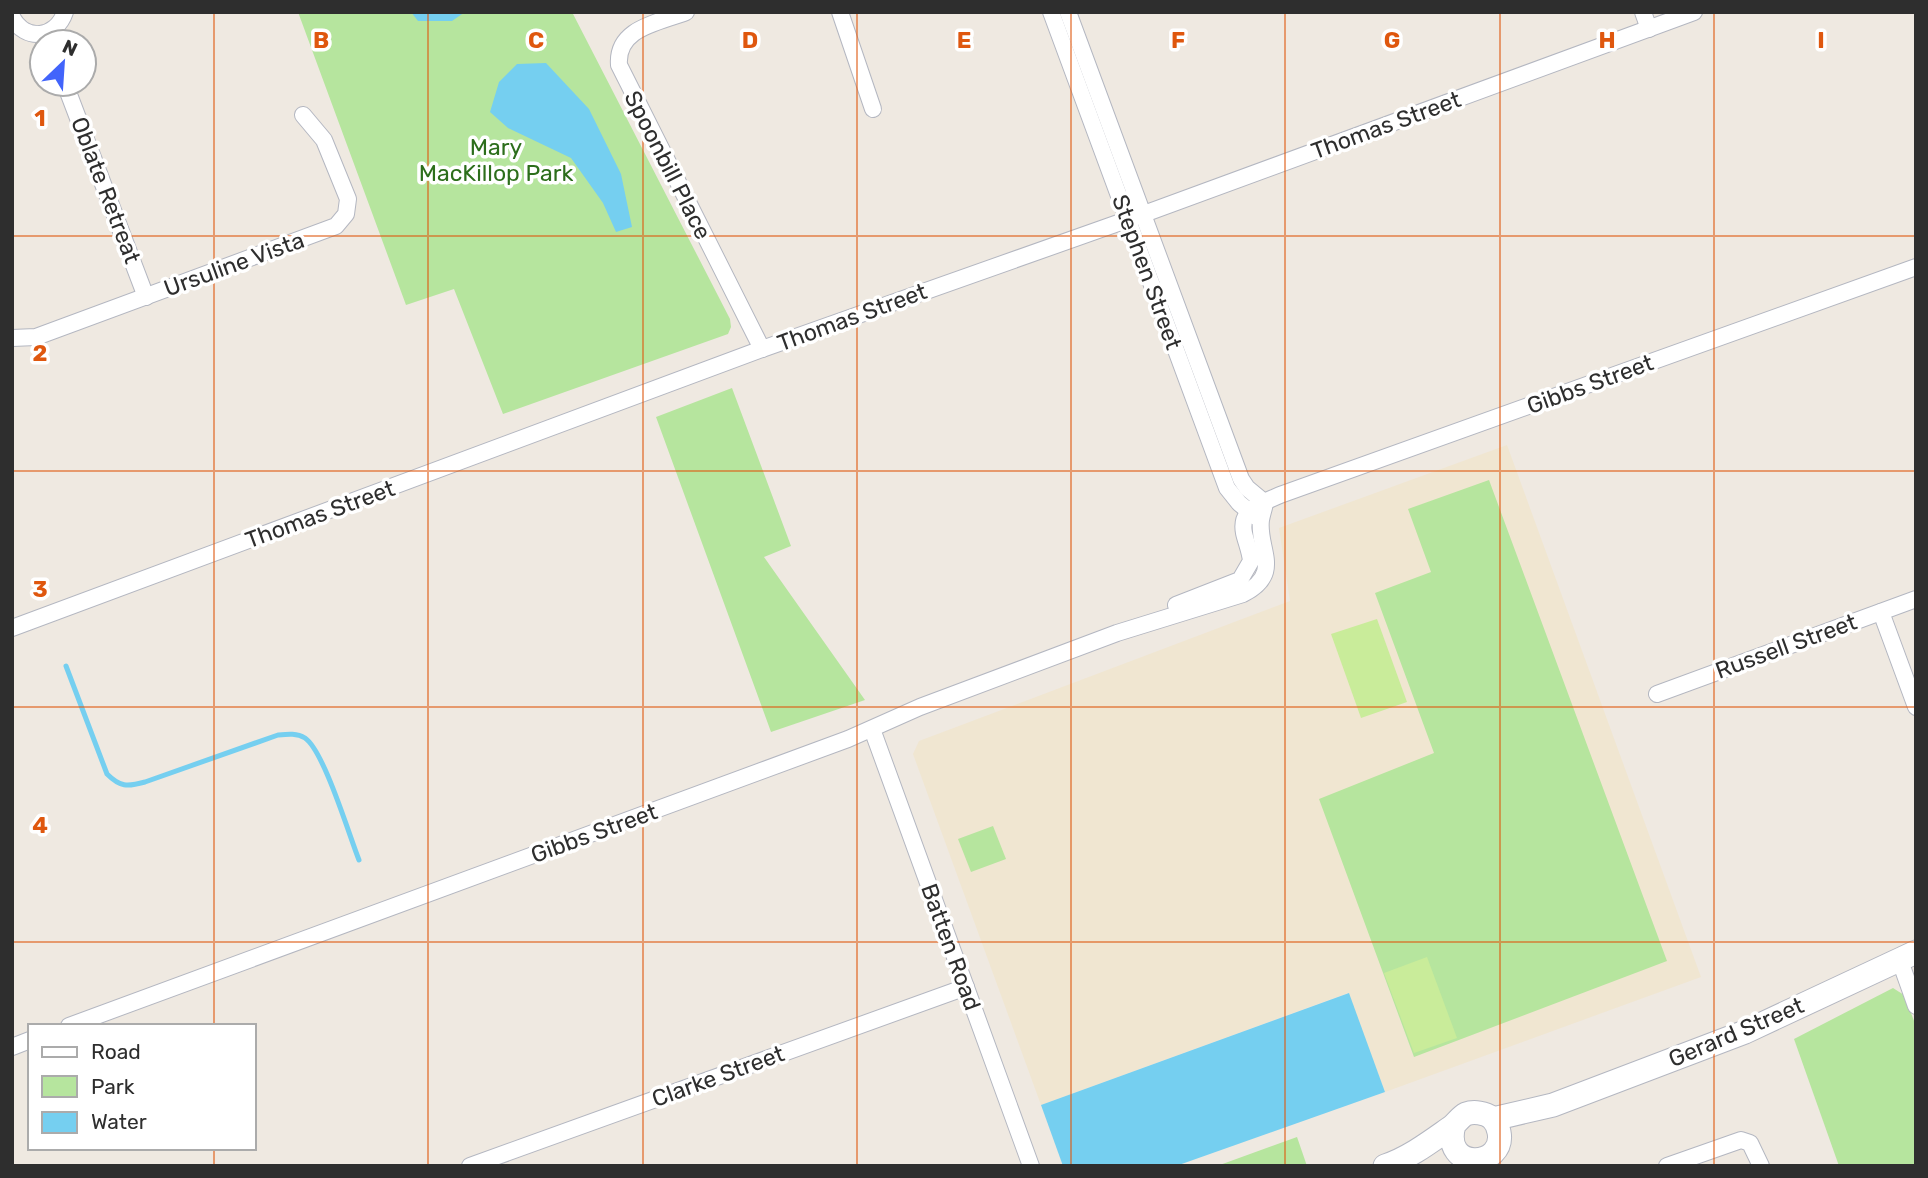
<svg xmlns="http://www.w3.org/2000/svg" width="1928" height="1178" font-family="Rubik,sans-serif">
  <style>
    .education { fill: #f0e6d1 }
    .green { fill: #b6e59e }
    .pitch { fill: #c9ec9a }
    .water { fill: #75cff0 }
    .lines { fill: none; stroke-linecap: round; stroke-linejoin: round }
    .stream { stroke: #75cff0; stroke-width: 5 }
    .street-casing { stroke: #b4b7c1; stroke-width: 18 }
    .secondary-casing { stroke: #b4b7c1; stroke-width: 25 }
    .street { stroke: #fff; stroke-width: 16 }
    .secondary { stroke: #fff; stroke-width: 23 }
    .grid { fill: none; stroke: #df570e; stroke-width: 2; stroke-opacity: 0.55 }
    .labels { text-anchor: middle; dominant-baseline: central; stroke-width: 7; stroke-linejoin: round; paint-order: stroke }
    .street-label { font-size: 23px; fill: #2e2e2e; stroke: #fff }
    .park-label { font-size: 23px; fill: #2c6e1b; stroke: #fff }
    .grid-label { font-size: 23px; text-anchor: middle; font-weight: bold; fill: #df570e; stroke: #fff; stroke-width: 7; stroke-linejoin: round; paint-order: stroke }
  </style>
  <rect width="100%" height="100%" fill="#efe9e1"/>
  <path class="education" d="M 1507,445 L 1701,977 L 1385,1092 L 1348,993 L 1041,1105 L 913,754 L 919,741 L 1290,601 L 1279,528 Z"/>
  <g class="green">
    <path d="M 298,12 L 572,12 L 730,319 L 731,327 L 728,334 L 503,414 L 454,289 L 406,305 Z"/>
    <path d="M 732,388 L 791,546 L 764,557 L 865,700 L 771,732 L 656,417 Z"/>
    <path d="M 1489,480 L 1667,961 L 1414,1057 L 1319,799 L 1434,753 L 1375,593 L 1431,572 L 1408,509 Z"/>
    <path d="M 993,826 L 1006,859 L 971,872 L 958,839 Z"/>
    <path d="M 1893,988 L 1904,995 L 1916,1026 L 1916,1166 L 1839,1166 L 1794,1039 Z"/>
    <path d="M 1297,1137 L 1307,1166 L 1217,1166 Z"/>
  </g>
  <g class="pitch">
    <path d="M 1377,619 L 1407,702 L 1361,718 L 1331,634 Z"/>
    <path d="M 1427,957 L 1457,1038 L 1414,1053 L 1384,973 Z"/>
  </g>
  <g class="water">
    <path d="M 411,12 L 465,12 L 452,21 L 418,21 Z"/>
    <path d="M 546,63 L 589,109 L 621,174 L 632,227 L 616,232 L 603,203 L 571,158 L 508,128 L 490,112 L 499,82 L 517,64 Z"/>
    <path d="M 1349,993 L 1385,1092 L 1176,1166 L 1063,1166 L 1041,1105 Z"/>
  </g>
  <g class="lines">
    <path class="stream" d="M 66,666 L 107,774 C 120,787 127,787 145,782 L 278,735 C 288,734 297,733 305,738 C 324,751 349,835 359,860"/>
    <defs>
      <g id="street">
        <path d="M 686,12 C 658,23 616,28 619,65 L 762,349"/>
        <path d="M 840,12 L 873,109"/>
        <path d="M 1051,12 L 1227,488 L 1239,503 L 1256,517"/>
        <path d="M 1068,12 L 1241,479 L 1247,488 L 1265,503"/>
        <path d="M 1643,12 L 1649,29"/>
        <path d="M 12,17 C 25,42 56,39 65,12"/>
        <path d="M 65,84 L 146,297"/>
        <path d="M 12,338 L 36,337 L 336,226 L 346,214 L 348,199 L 324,140 L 303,115"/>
        <path d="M 1176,605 L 1240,580 L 1251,561 C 1250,551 1246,542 1244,533 C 1239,508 1263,503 1280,495 L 1916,267"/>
        <path d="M 1881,612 L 1916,707"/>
        <path d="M 12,628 L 762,349 L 1152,211 L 1694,12"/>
        <path d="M 1657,694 L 1916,599"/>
        <path d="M 872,729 L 1031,1166"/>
        <path d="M 1899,958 L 1916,1006"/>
        <path d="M 69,1026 L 848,739 L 920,707 L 1117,633 L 1243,594 C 1284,573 1257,549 1261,520 C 1262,514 1264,509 1265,503"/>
        <path d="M 12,1047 L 30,1040"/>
        <path d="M 470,1166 L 966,987"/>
        <path d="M 1667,1166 L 1741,1140 L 1750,1143 L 1761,1166"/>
      </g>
      <g id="secondary">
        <path d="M 1493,1119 L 1553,1105 L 1745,1032 L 1916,952"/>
        <path d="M 1385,1166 C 1409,1158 1430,1142 1450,1128 C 1456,1124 1460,1117 1466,1114 C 1474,1111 1485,1113 1492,1118 C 1496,1122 1498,1127 1499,1132 C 1506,1168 1441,1172 1454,1125"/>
      </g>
    </defs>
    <use href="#street" class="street-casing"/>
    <use href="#secondary" class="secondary-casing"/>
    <use href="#street" class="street"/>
    <use href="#secondary" class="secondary"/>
  </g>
  <path class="grid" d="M 214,12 L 214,1026M 428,12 L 428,1166M 643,12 L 643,1166M 857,12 L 857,1166M 1071,12 L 1071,1166M 1285,12 L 1285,1166M 1500,12 L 1500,1166M 1714,12 L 1714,1166M 12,236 L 1916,236M 12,471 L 1916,471M 12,707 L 1916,707M 12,942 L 1916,942M 214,1148 L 214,1166"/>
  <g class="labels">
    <g class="street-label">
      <text transform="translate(1386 125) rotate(-20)">Thomas Street</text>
      <text transform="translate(668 165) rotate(63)">Spoonbill Place</text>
      <text transform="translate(106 190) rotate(69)">Oblate Retreat</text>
      <text transform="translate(234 264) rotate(-20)">Ursuline Vista</text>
      <text transform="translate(1147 272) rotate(70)">Stephen Street</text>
      <text transform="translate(852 317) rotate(-20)">Thomas Street</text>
      <text transform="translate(1590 384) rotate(-20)">Gibbs Street</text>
      <text transform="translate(320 514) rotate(-20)">Thomas Street</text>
      <text transform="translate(1786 646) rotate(-20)">Russell Street</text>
      <text transform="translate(594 833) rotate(-20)">Gibbs Street</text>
      <text transform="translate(951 947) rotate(70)">Batten Road</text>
      <text transform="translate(1736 1032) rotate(-23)">Gerard Street</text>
      <text transform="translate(718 1076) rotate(-20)">Clarke Street</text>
    </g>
    <g class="park-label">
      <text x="496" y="147">Mary<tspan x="496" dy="26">MacKillop Park</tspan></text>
    </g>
  </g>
  <g class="grid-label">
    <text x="321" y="48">B</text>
    <text x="536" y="48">C</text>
    <text x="750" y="48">D</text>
    <text x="964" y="48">E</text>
    <text x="1178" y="48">F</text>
    <text x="1392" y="48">G</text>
    <text x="1607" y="48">H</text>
    <text x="1821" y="48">I</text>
    <text x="40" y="126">1</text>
    <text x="40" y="361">2</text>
    <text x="40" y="597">3</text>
    <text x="40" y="833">4</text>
  </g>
  <rect width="1928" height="1178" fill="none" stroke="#2e2e2e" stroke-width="28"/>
  <rect x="28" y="1024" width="228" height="126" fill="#ffffff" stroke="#ababab" stroke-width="2"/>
  <rect x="42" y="1047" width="35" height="10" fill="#ffffff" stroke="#ababab" stroke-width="2"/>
  <text x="91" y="1059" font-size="21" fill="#2e2e2e">Road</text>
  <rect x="42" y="1076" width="35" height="21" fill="#b6e59e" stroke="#ababab" stroke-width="2"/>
  <text x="91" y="1094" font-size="21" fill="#2e2e2e">Park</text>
  <rect x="42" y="1112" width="35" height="21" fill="#75cff0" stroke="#ababab" stroke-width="2"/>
  <text x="91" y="1129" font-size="21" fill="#2e2e2e">Water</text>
  <g transform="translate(63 63) rotate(25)"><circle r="33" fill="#ffffff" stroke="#ababab" stroke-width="2"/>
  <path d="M0-5L12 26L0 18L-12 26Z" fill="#4264fb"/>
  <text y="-10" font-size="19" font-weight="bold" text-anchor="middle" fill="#2e2e2e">N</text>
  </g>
</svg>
